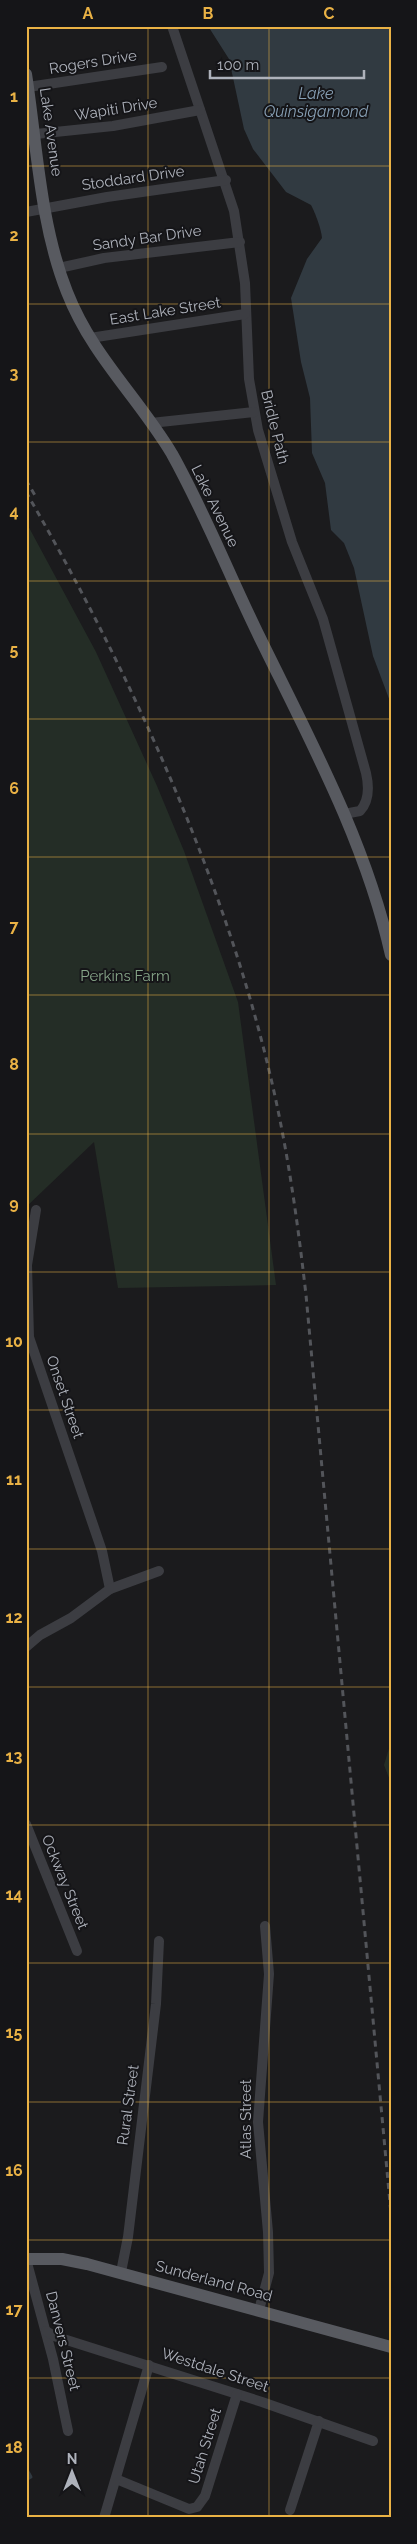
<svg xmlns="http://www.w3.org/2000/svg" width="417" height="2544" font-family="Raleway,sans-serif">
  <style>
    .green { fill: #242d26 }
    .water { fill: #313a41 }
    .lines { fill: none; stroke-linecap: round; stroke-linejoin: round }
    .stream { stroke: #313a41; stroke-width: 3 }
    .minor { stroke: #3c3d42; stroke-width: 10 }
    .major { stroke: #585a60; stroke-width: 12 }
    .rail { stroke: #53555a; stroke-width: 3; stroke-dasharray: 6 5; stroke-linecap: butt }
    .grid { fill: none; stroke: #eab245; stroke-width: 1; stroke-opacity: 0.55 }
    .labels { text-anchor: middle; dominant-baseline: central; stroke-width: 4; stroke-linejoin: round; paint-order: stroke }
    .street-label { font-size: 15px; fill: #aeb2bb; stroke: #151518 }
    .park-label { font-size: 15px; fill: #86a588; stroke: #151518 }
    .water-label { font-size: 16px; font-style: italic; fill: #879fb4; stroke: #151518 }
    .neatline { fill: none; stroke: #eab245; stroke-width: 2 }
    .grid-label { font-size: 16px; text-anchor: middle; font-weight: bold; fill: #eab245 }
  </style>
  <rect width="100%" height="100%" fill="#1b1b1d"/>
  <g class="green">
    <path d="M 26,522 L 96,652 L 157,786 L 184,851 L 238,1002 L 276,1285 L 118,1288 L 94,1142 L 26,1207 Z"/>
    <path d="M 391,1742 L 391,1783 L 384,1765 Z"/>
  </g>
  <path class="water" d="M 208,26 L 391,26 L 391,704 L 373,656 L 354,568 L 344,543 L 331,530 L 325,483 L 312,453 L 310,398 L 301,362 L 291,298 L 307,259 L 322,238 C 322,231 315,212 311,205 L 286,192 L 253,149 L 244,129 L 229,59 Z"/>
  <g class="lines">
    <path class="stream" d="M 26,2468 L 31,2477 L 26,2480"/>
    <g class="minor">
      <path d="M 172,26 L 234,211 L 245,283 L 249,379 L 258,430 L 292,542 L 323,619 L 366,773 C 369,786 370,800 360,811 L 344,814"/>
      <path d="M 28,87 L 162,67"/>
      <path d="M 26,141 L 36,134 L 113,126 L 200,110"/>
      <path d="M 26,212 L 107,197 L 226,180"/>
      <path d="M 59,268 L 104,258 L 240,242"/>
      <path d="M 90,338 L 245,314"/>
      <path d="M 151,423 L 254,412"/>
      <path d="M 36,1210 L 27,1265 L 29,1337 L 102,1551 L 110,1589"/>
      <path d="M 26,1647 L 40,1635 L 71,1618 L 110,1589 L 159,1571"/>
      <path d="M 26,1824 L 77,1951"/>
      <path d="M 26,2259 L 53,2359 L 68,2431"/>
      <path d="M 121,2272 L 128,2237 L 156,2004 L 159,1941"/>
      <path d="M 259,2310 L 269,2273 L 268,2232 L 258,2122 L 269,1974 L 265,1926"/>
      <path d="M 46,2331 L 54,2336 L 262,2402 L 373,2441"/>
      <path d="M 116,2479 L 189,2509 L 197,2507 L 205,2496 L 237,2394"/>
      <path d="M 290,2510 L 319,2421"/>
      <path d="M 104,2518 L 149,2365"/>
    </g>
    <g class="major">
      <path d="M 26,74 C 37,146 40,224 67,292 C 92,356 138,397 172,454 C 205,513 230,577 260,638 C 310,740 366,843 391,955"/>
      <path d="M 26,2259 L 62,2259 L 87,2264 L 391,2347"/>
    </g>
    <g class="rail">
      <path d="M 26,480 L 36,497"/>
      <path d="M 26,492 C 126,664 220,869 267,1062 C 286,1138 297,1216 306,1295 L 391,2214"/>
    </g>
  </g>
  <path class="grid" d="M 148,26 L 148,2518M 269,26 L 269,2518M 26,166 L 391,166M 26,304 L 391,304M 26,442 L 391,442M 26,581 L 391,581M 26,719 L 391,719M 26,857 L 391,857M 26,995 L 391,995M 26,1134 L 391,1134M 26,1272 L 391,1272M 26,1410 L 391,1410M 26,1549 L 391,1549M 26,1687 L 391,1687M 26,1825 L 391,1825M 26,1963 L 391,1963M 26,2102 L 391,2102M 26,2240 L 391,2240M 26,2378 L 391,2378"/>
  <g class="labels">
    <g class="street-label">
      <text transform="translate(93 62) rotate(-9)">Rogers Drive</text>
      <text transform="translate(116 109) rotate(-9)">Wapiti Drive</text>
      <text transform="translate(51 132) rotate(82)">Lake Avenue</text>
      <text transform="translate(133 178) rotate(-8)">Stoddard Drive</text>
      <text transform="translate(147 238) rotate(-8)">Sandy Bar Drive</text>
      <text transform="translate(165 311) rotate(-9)">East Lake Street</text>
      <text transform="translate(275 427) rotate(76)">Bridle Path</text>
      <text transform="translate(215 506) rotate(64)">Lake Avenue</text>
      <text transform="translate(65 1397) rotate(71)">Onset Street</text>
      <text transform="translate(65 1882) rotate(68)">Ockway Street</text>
      <text transform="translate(128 2105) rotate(-82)">Rural Street</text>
      <text transform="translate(246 2119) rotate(-90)">Atlas Street</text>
      <text transform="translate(214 2281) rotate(15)">Sunderland Road</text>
      <text transform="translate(63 2341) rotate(76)">Danvers Street</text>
      <text transform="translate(215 2370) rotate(18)">Westdale Street</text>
      <text transform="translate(205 2446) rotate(-73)">Utah Street</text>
    </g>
    <g class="park-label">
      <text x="125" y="976">Perkins Farm</text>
    </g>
    <g class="water-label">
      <text x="316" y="93">Lake<tspan x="316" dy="18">Quinsigamond</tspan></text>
    </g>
  </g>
  <rect width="417" height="2544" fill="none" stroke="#151518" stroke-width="55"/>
  <g transform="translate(72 2472)" stroke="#151518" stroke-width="4" paint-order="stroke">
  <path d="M0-4L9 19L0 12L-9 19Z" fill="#aeb2bb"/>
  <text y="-8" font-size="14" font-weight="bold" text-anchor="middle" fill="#aeb2bb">N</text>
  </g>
  <path d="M210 70v8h154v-8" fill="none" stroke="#aeb2bb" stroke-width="2.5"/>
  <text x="217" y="70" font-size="15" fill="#aeb2bb" stroke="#151518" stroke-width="4" paint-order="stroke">100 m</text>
  <rect x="28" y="28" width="362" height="2488" class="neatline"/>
  <g class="grid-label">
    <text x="88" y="19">A</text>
    <text x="208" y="19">B</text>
    <text x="329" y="19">C</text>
    <text x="14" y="102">1</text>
    <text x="14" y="241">2</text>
    <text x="14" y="379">3</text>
    <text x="14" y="517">4</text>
    <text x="14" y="655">5</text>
    <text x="14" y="794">6</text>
    <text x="14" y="932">7</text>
    <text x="14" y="1070">8</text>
    <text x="14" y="1209">9</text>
    <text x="14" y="1347">10</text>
    <text x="14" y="1485">11</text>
    <text x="14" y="1623">12</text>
    <text x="14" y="1762">13</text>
    <text x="14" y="1900">14</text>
    <text x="14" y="2038">15</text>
    <text x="14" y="2176">16</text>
    <text x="14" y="2315">17</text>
    <text x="14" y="2453">18</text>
  </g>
</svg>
